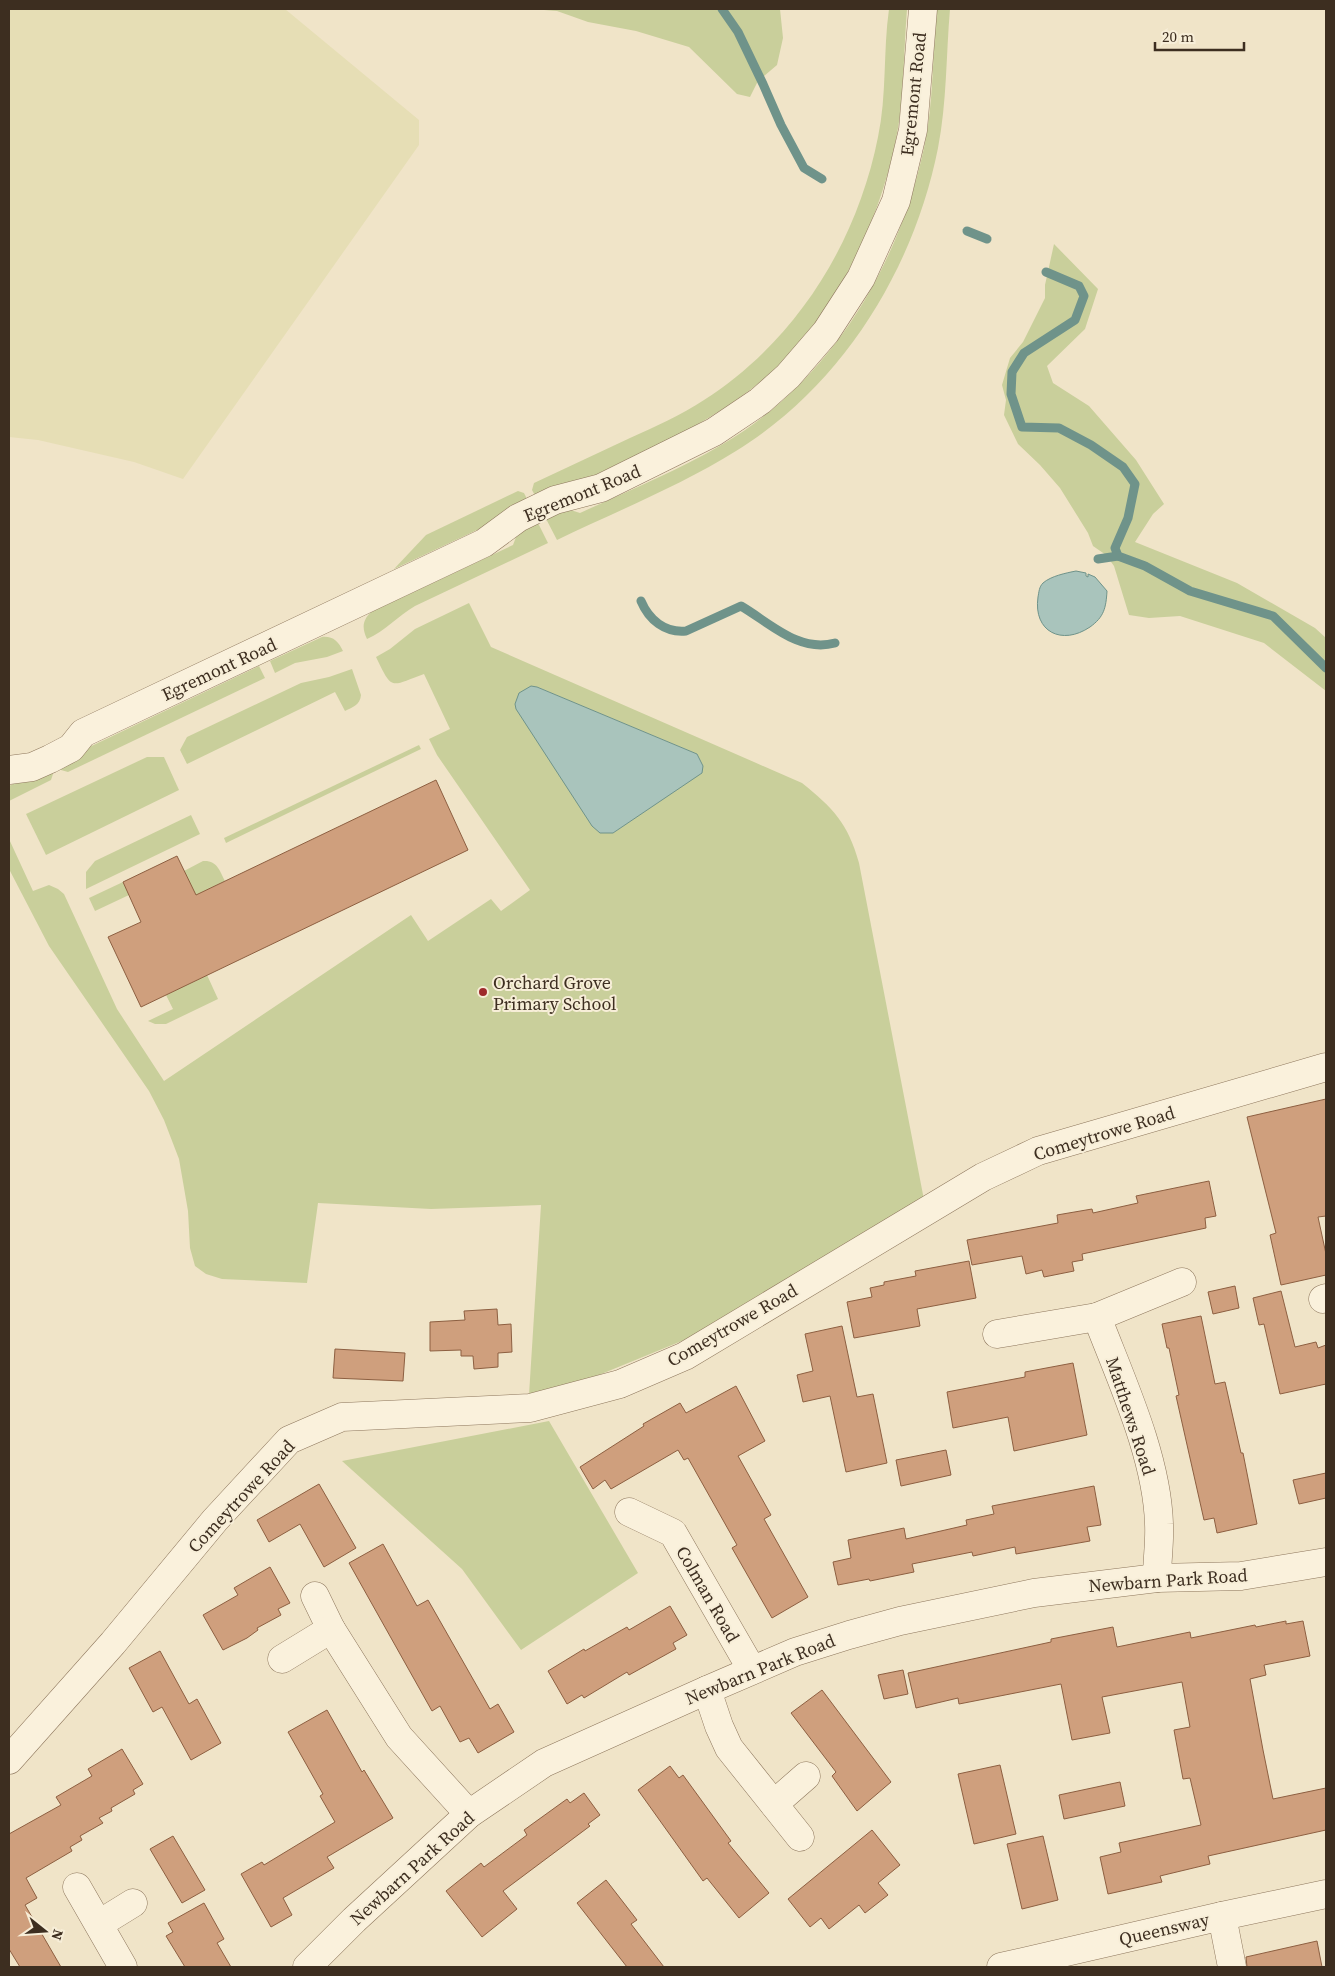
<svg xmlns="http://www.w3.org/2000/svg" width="1335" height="1976" font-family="'Source Serif 4',serif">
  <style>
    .farmland { fill: #e6deb5 }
    .green { fill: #c9cf9b; fill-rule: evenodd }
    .water { fill: #a9c4bc; stroke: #6f938a }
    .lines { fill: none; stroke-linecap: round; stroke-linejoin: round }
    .stream { stroke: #6f938a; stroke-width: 9 }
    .building { fill: #cf9f7d; stroke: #8d5f41 }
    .minor-casing { stroke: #8d765c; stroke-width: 29 }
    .minor { stroke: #faf1dc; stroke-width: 28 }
    .poi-dot { fill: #9e2a2b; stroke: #f7eed8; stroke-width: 2 }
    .labels { text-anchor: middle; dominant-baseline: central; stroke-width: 4; stroke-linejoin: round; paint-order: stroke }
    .street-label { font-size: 18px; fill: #3d2e20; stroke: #f7eed8 }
    .poi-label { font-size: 18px; fill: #3d2e20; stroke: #f7eed8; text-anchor: start }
  </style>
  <rect width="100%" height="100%" fill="#f0e4c8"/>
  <path class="farmland" d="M 9,9 L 285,9 L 419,120 L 419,145 L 183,479 L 134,462 L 38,440 L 9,437 Z"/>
  <g class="green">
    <path d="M 531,9 L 780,9 L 783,38 L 777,65 L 758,81 L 750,97 L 737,94 L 689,47 L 636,31 L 588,22 L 557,11 Z"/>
    <path d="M 889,9 L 907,9 C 904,46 904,85 899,122 C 884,220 828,334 746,393 C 683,439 609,468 538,501 L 532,490 L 534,483 C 566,468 598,453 630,438 C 655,427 681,415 704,400 C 796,341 857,243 878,137 C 887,95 883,51 889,9 Z"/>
    <path d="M 937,9 L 950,9 C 946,55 947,102 938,148 C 914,269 842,386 736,451 C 680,486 617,511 557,540 L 543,513 L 558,506 L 580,513 C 628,491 677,471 723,444 C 830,381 898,268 924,148 C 934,103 932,55 937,9 Z"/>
    <path d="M 1054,244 L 1098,289 L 1085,329 L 1047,366 L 1053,383 L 1089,406 L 1136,460 L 1164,504 L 1153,514 L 1135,542 L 1237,583 L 1315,628 L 1326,638 L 1326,691 L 1264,643 L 1180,616 L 1149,618 L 1129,615 L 1114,566 L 1106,555 L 1093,546 L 1088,533 L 1060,488 L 1040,465 L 1018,444 L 1004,415 L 1006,400 L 1002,385 L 1010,358 L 1023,342 L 1045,298 L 1045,285 Z"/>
    <path d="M 518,491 L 524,493 L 530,505 L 394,569 L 426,535 Z"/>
    <path d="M 535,517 L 548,543 L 415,606 C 398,616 385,631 367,639 C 362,628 362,621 371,612 L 513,545 L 521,524 Z"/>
    <path d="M 469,603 L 491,647 L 802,783 C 833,808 848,823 859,863 L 925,1205 L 689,1338 L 594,1377 L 529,1395 L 541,1205 L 431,1209 L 318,1203 L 307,1283 L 222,1279 L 206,1274 L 195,1266 L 190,1248 L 188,1211 L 179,1159 L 164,1120 L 149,1091 L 49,946 L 9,869 L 9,839 L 33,891 L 49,885 L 58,889 L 64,894 L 117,1009 L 164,1081 L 411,915 L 428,941 L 491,899 L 501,911 L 530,890 L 437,755 L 429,739 L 450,729 L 424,674 C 390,686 393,692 376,657 L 390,649 L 415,629 ZM 531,686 L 537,687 L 697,754 L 702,772 L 613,833 Z"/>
    <path d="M 322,637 C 333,636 338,641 343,651 L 327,657 L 295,663 L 275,673 L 270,661 Z"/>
    <path d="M 259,666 L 265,678 L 68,772 L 61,770 L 58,762 Z"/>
    <path d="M 352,669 L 361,695 C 360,705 353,707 345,711 L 335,692 L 187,764 L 180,750 L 187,737 L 301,683 L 329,677 Z"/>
    <path d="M 419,745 L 421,749 L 226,843 L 224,838 Z"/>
    <path d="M 147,757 L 164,757 L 179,790 L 46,855 L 26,814 Z"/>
    <path d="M 48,767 L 53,774 L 51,780 L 9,801 L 9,786 Z"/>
    <path d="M 191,815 L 200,834 L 86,889 L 86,872 L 95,861 Z"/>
    <path d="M 203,861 C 217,860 220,871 225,881 L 195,896 L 184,871 Z"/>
    <path d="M 123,882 L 129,895 L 95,911 L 89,898 Z"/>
    <path d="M 207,975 L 218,999 L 166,1024 L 155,1024 L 148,1021 L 173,1009 L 166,995 Z"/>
    <path d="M 549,1421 L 638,1573 L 521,1650 L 462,1569 L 342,1461 Z"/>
  </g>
  <g class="water">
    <path d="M 1076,571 L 1086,573 L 1086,576 L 1088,577 L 1088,574 L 1095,577 L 1107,591 C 1106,608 1104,617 1090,627 C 1062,646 1033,632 1038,597 C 1039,592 1039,587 1043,583 C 1051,576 1066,573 1076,571 Z"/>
    <path d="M 531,686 L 537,687 L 697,754 L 703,766 L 702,773 L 613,833 L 600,833 L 592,826 L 516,709 L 515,704 L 519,693 Z"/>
  </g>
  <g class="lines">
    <g class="stream">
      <path d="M 722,9 L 738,32 L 763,84 L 781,125 L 804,168 L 822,179"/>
      <path d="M 967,231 L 987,239"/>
      <path d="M 1046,272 L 1079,286 L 1084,296 L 1075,320 L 1024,353 L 1012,372 L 1011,394 L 1022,427 L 1059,428 L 1091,445 L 1123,467 L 1135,484 L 1128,518 L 1115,548 L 1118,556 L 1145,566 L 1190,591 L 1273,616 L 1326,668"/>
      <path d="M 1098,559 L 1118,556"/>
      <path d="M 641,601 C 649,620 665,633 686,631 L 741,606 C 770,623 799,653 835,643"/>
    </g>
  </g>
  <g class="building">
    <path d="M 436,780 L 468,850 L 141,1007 L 108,937 L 141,922 L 123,882 L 177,856 L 196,895 Z"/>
    <path d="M 1326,1099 L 1326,1216 L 1318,1217 L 1326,1254 L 1326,1275 L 1281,1285 L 1270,1235 L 1276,1233 L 1247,1117 Z"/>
    <path d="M 1209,1181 L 1216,1216 L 1205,1218 L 1206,1228 L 1082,1254 L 1083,1260 L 1072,1262 L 1074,1271 L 1044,1277 L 1042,1270 L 1026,1274 L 1022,1256 L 972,1265 L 967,1240 L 1058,1223 L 1057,1215 L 1092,1209 L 1093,1213 L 1138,1203 L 1136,1196 Z"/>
    <path d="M 969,1261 L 976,1298 L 917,1309 L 920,1326 L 854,1338 L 847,1302 L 872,1297 L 870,1288 L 884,1285 L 884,1282 L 916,1276 L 915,1271 Z"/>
    <path d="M 1235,1286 L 1239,1308 L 1213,1314 L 1208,1292 Z"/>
    <path d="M 1281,1291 L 1295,1347 L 1316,1342 L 1318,1348 L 1326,1345 L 1326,1384 L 1280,1394 L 1264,1324 L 1259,1325 L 1253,1298 Z"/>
    <path d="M 497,1309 L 498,1325 L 511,1324 L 512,1352 L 498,1353 L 498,1367 L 474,1369 L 473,1356 L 461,1356 L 461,1350 L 430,1351 L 430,1322 L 465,1320 L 464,1311 Z"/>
    <path d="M 1201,1316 L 1215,1384 L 1225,1382 L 1241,1453 L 1243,1453 L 1257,1524 L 1217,1533 L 1214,1518 L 1204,1520 L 1176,1396 L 1179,1395 L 1169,1348 L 1167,1348 L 1162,1324 Z"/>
    <path d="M 842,1326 L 857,1397 L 873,1394 L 887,1463 L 846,1472 L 830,1396 L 803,1402 L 797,1375 L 813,1371 L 805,1334 Z"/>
    <path d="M 335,1349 L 405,1353 L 403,1381 L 333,1378 Z"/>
    <path d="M 1073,1363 L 1087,1435 L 1014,1451 L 1008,1417 L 953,1428 L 947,1392 L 1025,1377 L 1025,1372 Z"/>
    <path d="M 736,1386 L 765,1441 L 738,1456 L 771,1515 L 764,1519 L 808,1597 L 772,1618 L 732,1548 L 737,1545 L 688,1458 L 684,1460 L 678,1450 L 611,1489 L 605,1480 L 593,1489 L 580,1467 L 644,1426 L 643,1424 L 680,1403 L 686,1413 Z"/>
    <path d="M 946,1450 L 951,1475 L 901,1486 L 896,1460 Z"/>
    <path d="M 1326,1473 L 1326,1498 L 1299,1504 L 1293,1480 Z"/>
    <path d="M 319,1484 L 356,1548 L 324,1567 L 300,1524 L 269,1542 L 257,1520 Z"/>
    <path d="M 1094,1486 L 1101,1525 L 1087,1527 L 1090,1541 L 1016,1554 L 1015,1547 L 973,1556 L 972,1552 L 912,1564 L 914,1572 L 870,1581 L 869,1579 L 838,1585 L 833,1562 L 851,1558 L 848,1540 L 904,1528 L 906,1539 L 967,1525 L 966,1520 L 994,1514 L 992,1506 Z"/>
    <path d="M 383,1544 L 417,1606 L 428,1600 L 490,1709 L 498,1704 L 514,1732 L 478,1753 L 469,1738 L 460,1742 L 440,1706 L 432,1711 L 349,1563 Z"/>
    <path d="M 270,1567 L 290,1603 L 278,1609 L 281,1615 L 257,1628 L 258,1630 L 247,1638 L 223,1650 L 203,1615 L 238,1595 L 234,1588 Z"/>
    <path d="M 670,1606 L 687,1635 L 673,1643 L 676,1649 L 629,1675 L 627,1672 L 584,1698 L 582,1695 L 567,1704 L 548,1671 L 584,1649 L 585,1651 L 627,1627 L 629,1630 Z"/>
    <path d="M 1286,1621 L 1286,1624 L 1303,1621 L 1310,1656 L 1264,1665 L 1266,1675 L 1250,1679 L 1263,1750 L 1273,1799 L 1326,1788 L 1326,1830 L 1208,1856 L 1210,1864 L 1160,1876 L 1162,1882 L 1108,1894 L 1100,1857 L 1121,1852 L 1119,1843 L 1201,1825 L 1190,1778 L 1183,1779 L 1174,1730 L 1190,1727 L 1182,1682 L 1102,1697 L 1110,1733 L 1072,1740 L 1061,1684 L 959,1704 L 958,1698 L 916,1708 L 908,1673 L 1051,1642 L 1051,1639 L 1113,1627 L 1117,1647 L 1190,1632 L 1191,1638 L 1255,1625 L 1256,1627 Z"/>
    <path d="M 160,1651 L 189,1704 L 197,1699 L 221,1743 L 191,1760 L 162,1707 L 153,1712 L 129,1668 Z"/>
    <path d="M 903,1670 L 908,1694 L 884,1699 L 878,1675 Z"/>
    <path d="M 822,1690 L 891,1782 L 857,1811 L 832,1776 L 836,1772 L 791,1713 Z"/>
    <path d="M 327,1710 L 362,1772 L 364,1770 L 393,1818 L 327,1857 L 334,1868 L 283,1898 L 292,1915 L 271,1927 L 241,1874 L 262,1862 L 264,1865 L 335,1822 L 320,1796 L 323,1794 L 288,1732 Z"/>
    <path d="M 122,1749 L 143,1784 L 133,1790 L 135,1794 L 111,1808 L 112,1811 L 99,1818 L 103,1823 L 80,1836 L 82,1840 L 70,1847 L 72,1851 L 26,1878 L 37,1898 L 25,1905 L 61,1967 L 20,1967 L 9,1949 L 9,1834 L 61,1805 L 56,1797 L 92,1776 L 88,1769 Z"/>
    <path d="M 1000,1765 L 1016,1834 L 974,1844 L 958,1774 Z"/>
    <path d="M 670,1766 L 679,1778 L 683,1775 L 731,1841 L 728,1843 L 769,1893 L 739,1918 L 707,1878 L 703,1881 L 638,1790 Z"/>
    <path d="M 1120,1782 L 1125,1806 L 1064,1819 L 1059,1795 Z"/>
    <path d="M 584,1793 L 600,1815 L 588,1824 L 590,1826 L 503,1891 L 517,1909 L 482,1937 L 446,1891 L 481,1863 L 484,1867 L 527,1835 L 524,1830 L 567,1799 L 570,1803 Z"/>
    <path d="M 872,1830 L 900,1865 L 878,1883 L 888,1895 L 865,1913 L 859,1905 L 829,1929 L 821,1918 L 810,1927 L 788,1899 Z"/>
    <path d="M 173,1836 L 205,1890 L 182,1903 L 150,1849 Z"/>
    <path d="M 1043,1836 L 1058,1900 L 1022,1909 L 1007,1844 Z"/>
    <path d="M 606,1880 L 637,1920 L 631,1924 L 664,1967 L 627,1967 L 577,1903 Z"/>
    <path d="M 204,1903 L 224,1939 L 217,1943 L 231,1967 L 185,1967 L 166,1936 L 173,1932 L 168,1923 Z"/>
    <path d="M 1317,1941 L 1322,1967 L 1247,1967 L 1246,1957 Z"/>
  </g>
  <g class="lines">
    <defs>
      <g id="minor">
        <path d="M 9,770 L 32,767 L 50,759 L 71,748 L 83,733 L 484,543 L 518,518 L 555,500 L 601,488 L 714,432 L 760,401 L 788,376 L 826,332 L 861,278 L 896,201 L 913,130 L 923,9"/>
        <path d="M 1323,1299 L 1326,1298"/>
        <path d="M 1097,1317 L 1182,1282"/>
        <path d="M 997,1334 L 1097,1317 C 1121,1380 1157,1456 1159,1524 C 1160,1542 1157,1560 1157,1578"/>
        <path d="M 629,1512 L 673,1533 L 752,1670"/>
        <path d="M 315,1596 L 331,1629 L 399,1737 L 469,1814"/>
        <path d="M 282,1659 L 331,1629"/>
        <path d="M 707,1690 L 719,1726 L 729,1748 L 800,1837"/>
        <path d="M 9,1760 L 113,1643 L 215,1520 L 289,1440 L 342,1417 L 530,1408 L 620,1384 L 685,1356 L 983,1177 L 1038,1151 L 1326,1067"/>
        <path d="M 774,1804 L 806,1776"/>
        <path d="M 77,1887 L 123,1967"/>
        <path d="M 1222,1916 L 1232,1967"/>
        <path d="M 99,1924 L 133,1903"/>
        <path d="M 307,1967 L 354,1920 L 469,1814 L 544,1763 L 707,1690 L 795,1652 L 849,1635 L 900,1621 L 1034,1593 L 1157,1578 L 1241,1576 L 1326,1562"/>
        <path d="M 1001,1967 L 1222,1916 L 1326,1894"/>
      </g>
    </defs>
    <use href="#minor" class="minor-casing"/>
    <use href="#minor" class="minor"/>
  </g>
  <circle class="poi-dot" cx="483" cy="992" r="5"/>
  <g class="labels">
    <g class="street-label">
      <text transform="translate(913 94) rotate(-84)">Egremont Road</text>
      <text transform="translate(582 493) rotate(-22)">Egremont Road</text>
      <text transform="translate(219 669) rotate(-25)">Egremont Road</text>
      <text transform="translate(1104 1133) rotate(-17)">Comeytrowe Road</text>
      <text transform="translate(732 1325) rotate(-30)">Comeytrowe Road</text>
      <text transform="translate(1131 1416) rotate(72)">Matthews Road</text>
      <text transform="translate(241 1496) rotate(-47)">Comeytrowe Road</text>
      <text transform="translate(1168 1580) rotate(-4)">Newbarn Park Road</text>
      <text transform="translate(708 1594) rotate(60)">Colman Road</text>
      <text transform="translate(760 1669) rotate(-22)">Newbarn Park Road</text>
      <text transform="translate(412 1868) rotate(-42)">Newbarn Park Road</text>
      <text transform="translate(1164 1929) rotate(-13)">Queensway</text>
    </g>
    <g class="poi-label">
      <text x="493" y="982">Orchard Grove<tspan x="493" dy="21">Primary School</tspan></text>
    </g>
  </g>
  <rect width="1335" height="1976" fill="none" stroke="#3d2e20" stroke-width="20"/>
  <g transform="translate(45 1931) rotate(107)" stroke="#f7eed8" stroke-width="4" paint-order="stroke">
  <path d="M0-4L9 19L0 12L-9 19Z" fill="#3d2e20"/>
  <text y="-8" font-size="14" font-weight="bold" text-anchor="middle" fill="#3d2e20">N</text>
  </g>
  <path d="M1155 42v8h89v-8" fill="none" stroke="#3d2e20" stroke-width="2.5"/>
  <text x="1162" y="42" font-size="15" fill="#3d2e20" stroke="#f7eed8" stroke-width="4" paint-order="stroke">20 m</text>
</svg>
